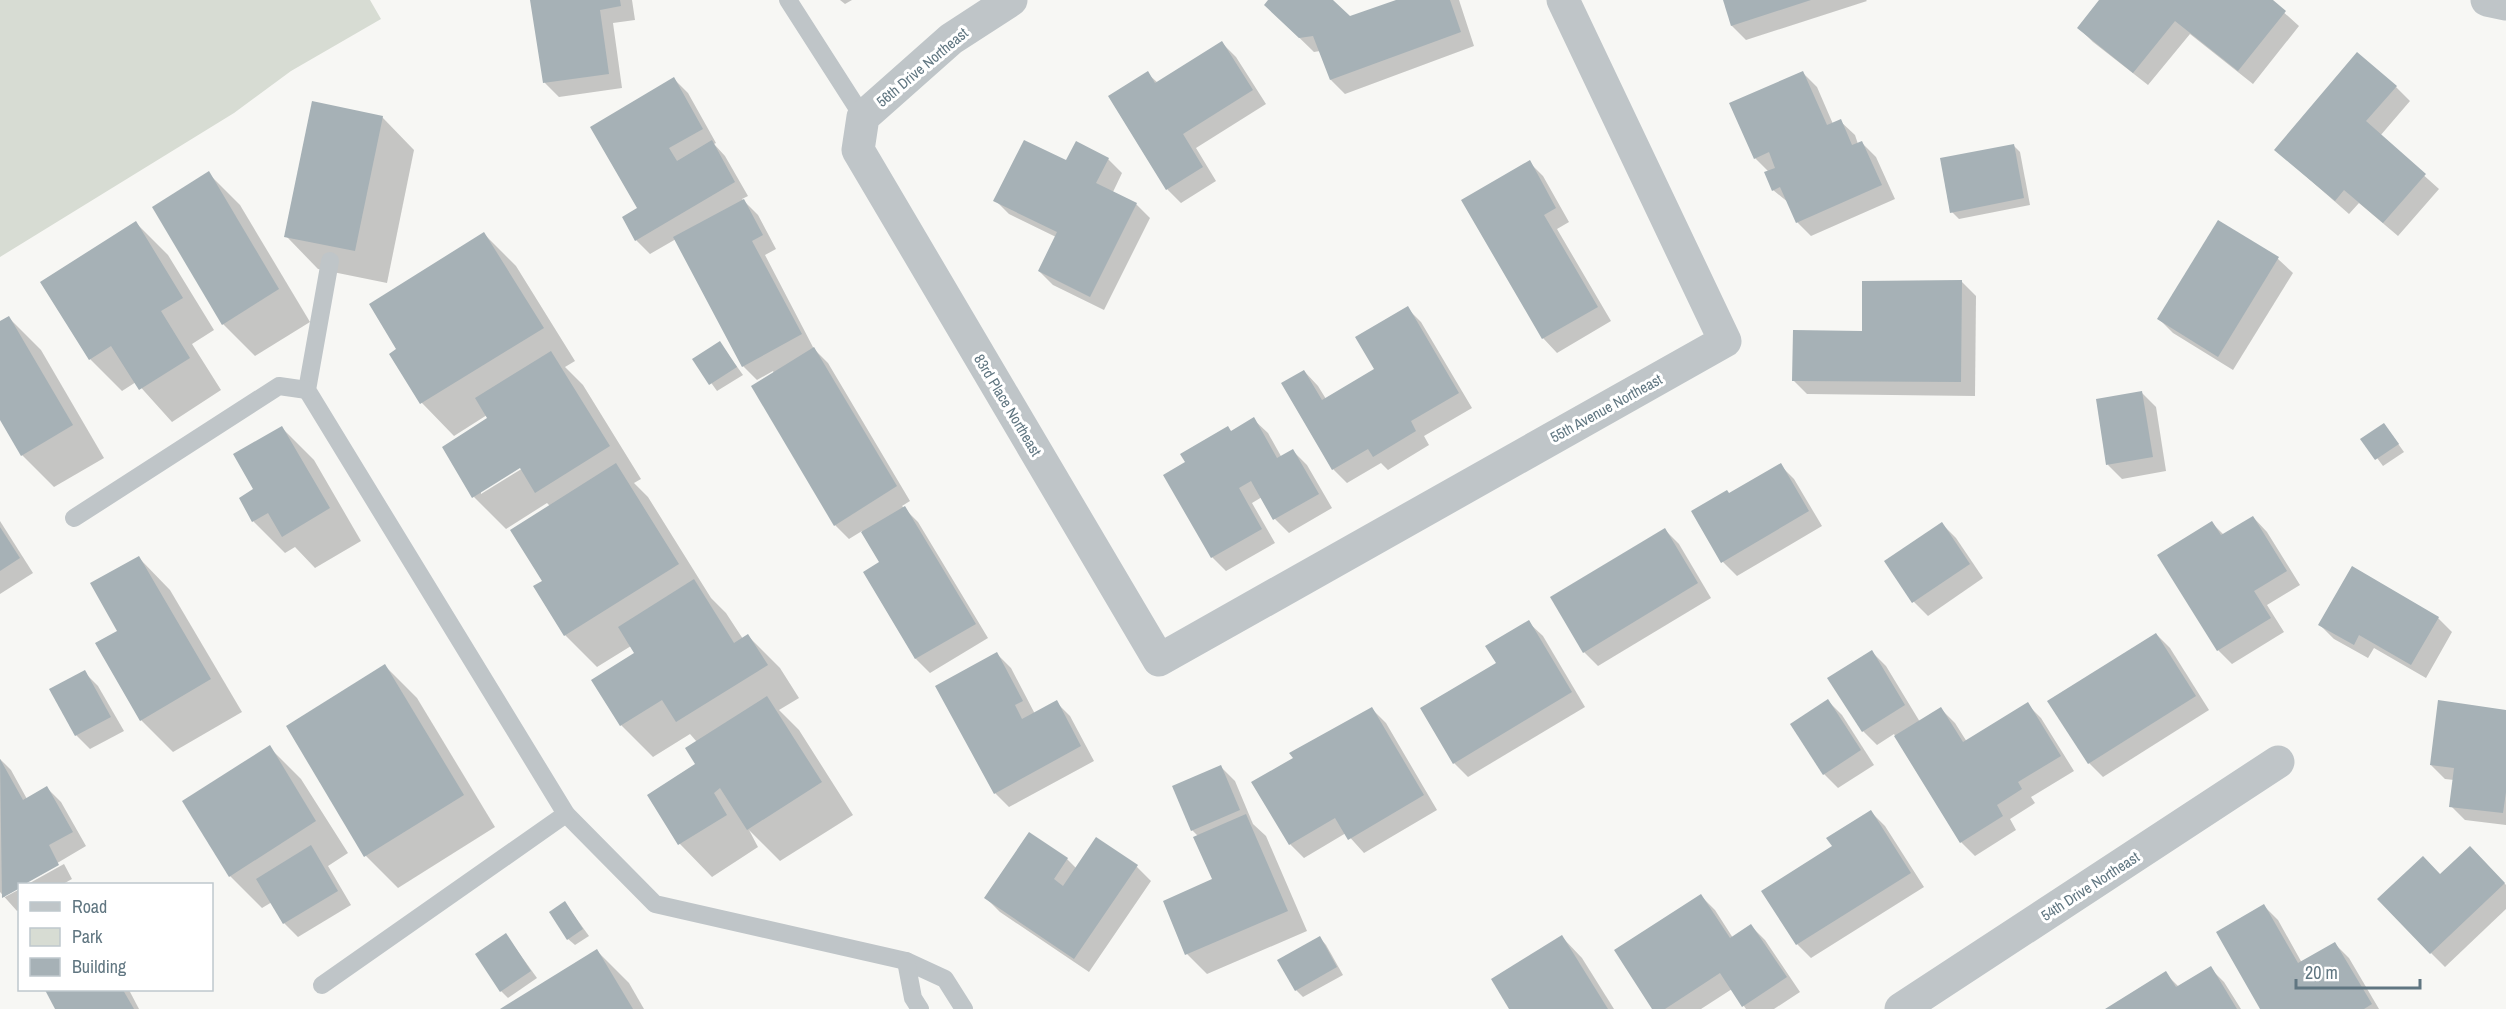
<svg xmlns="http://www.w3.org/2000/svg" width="2506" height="1009" font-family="'Archivo Narrow',sans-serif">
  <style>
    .green { fill: #d7dcd3 }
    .shadow { fill: #0003; fill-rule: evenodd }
    .building { fill: #a6b1b6 }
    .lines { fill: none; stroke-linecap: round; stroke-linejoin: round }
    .lane { stroke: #bfc5c8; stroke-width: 18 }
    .street { stroke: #bfc5c8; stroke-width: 33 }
    .labels { text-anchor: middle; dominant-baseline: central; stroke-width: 6; stroke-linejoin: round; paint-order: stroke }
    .street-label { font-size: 15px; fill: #607681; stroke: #fff }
  </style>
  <rect width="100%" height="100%" fill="#f7f7f4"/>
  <path class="green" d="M 0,0 L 370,0 L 381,19 L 291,71 L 234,113 L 0,257 Z"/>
  <g class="shadow">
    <path d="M 532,0 L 632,0 L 635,20 L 613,23 L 622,88 L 559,97 L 545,83 Z"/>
    <path d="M 840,0 L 852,0 L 845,4 Z"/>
    <path d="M 1270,0 L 1330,0 L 1350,18 L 1400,0 L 1459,0 L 1474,46 L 1345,94 L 1331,80 L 1320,51 L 1314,52 L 1280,19 Z"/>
    <path d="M 1724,0 L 1866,0 L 1867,1 L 1746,40 L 1732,26 Z"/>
    <path d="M 2101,0 L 2270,0 L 2299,26 L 2253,84 L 2190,34 L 2148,85 L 2093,42 L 2079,28 Z"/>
    <path d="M 1222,43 L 1236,57 L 1266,104 L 1196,148 L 1216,181 L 1181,203 L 1167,189 L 1147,73 L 1158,83 Z"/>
    <path d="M 1803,73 L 1817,87 L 1833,124 L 1840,121 L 1855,135 L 1858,144 L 1862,143 L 1876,157 L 1895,199 L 1811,236 L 1797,222 L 1789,203 L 1773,190 L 1769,172 L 1755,158 Z"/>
    <path d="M 674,79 L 688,93 L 716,143 L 714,144 L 725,156 L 748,196 L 742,199 L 758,215 L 776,249 L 765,255 L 814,349 L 828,363 L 910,501 L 902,506 L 918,522 L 988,638 L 930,673 L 916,659 L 865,572 L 881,563 L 862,531 L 849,539 L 835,525 L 773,371 L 757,380 L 743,366 L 676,239 L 650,254 L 636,240 L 640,209 Z"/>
    <path d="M 2396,87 L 2410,101 L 2380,136 L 2439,189 L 2398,236 L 2359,203 L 2349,214 L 2276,150 Z"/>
    <path d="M 382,117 L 414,150 L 387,283 L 318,269 L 286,236 Z"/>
    <path d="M 2013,145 L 2020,152 L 2030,205 L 1959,219 L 1952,212 Z"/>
    <path d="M 1108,159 L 1122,173 L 1113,192 L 1136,204 L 1150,218 L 1104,310 L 1053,285 L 1039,271 L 1056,237 L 1009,214 L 995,200 L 1067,162 Z"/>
    <path d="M 1529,162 L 1543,176 L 1569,222 L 1557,229 L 1611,321 L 1557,353 L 1543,338 L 1463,201 Z"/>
    <path d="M 208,173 L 240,205 L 310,322 L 255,356 L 223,324 Z"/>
    <path d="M 2219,222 L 2278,259 L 2293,273 L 2233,370 L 2173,333 L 2159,319 Z"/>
    <path d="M 136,223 L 168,255 L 214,330 L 192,344 L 221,390 L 172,422 L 136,382 L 122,391 L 90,359 Z"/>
    <path d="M 484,234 L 516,266 L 575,361 L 565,367 L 583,385 L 641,479 L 634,483 L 648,497 L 711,598 L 726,613 L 743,639 L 748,636 L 780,668 L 799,698 L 779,710 L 799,730 L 853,815 L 780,861 L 749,830 L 758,847 L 712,877 L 680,844 L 649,795 L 697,764 L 697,742 L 690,734 L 653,757 L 621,725 L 636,654 L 631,646 L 597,667 L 565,635 L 544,581 L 550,506 L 547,503 L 506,529 L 474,497 L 489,419 L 487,415 L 454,436 L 422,403 L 391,354 L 398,349 ZM 526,463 L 528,465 L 481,494 L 481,491 Z"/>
    <path d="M 1962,282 L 1976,296 L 1975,396 L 1807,394 L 1793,380 L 1864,332 Z"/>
    <path d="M 1407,308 L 1421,322 L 1472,408 L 1424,436 L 1429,445 L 1388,470 L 1381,463 L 1347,483 L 1333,469 L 1304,371 L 1318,386 L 1326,399 L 1376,370 Z"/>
    <path d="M 8,317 L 41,350 L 104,458 L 54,487 L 22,455 L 0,417 L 0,322 Z"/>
    <path d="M 720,343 L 743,375 L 717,391 L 694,359 Z"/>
    <path d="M 2142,393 L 2156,407 L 2166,471 L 2122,479 L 2108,465 Z"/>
    <path d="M 1253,419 L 1268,433 L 1282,458 L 1293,451 L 1307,465 L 1332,508 L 1289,533 L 1275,519 L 1262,497 L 1252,503 L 1275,543 L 1226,571 L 1212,557 L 1231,432 Z"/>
    <path d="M 2384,424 L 2404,452 L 2383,466 L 2363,439 Z"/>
    <path d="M 282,428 L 314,460 L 361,541 L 315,568 L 295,547 L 285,553 L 253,521 L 256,490 Z"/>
    <path d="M 1780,465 L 1794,479 L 1822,526 L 1737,576 L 1723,562 L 1729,495 Z"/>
    <path d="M 2253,517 L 2267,532 L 2300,585 L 2267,605 L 2284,632 L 2232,664 L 2218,650 L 2159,555 L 2212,523 L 2224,535 Z"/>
    <path d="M 0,521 L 33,573 L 0,594 Z"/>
    <path d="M 1942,524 L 1956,538 L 1983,578 L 1928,616 L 1914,602 L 1886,562 Z"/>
    <path d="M 1665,530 L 1679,544 L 1711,598 L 1598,666 L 1584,652 Z"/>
    <path d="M 138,557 L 170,590 L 242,712 L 173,752 L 141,720 L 119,632 Z"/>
    <path d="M 2438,618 L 2452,632 L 2426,678 L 2374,648 L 2368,658 L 2334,639 L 2320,625 Z"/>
    <path d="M 1528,622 L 1543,636 L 1585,707 L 1468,777 L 1454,763 L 1498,663 Z"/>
    <path d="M 2156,634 L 2170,648 L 2209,710 L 2103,777 L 2089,763 Z"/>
    <path d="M 1872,652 L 1886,666 L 1920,722 L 1941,709 L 1955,723 L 1967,742 L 2027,704 L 2041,718 L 2074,771 L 2031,797 L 2035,803 L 2010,819 L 2016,830 L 1975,856 L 1961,842 L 1894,734 L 1877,745 L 1863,731 Z"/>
    <path d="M 997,654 L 1011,668 L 1035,714 L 1056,702 L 1070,716 L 1094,761 L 1009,807 L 995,793 Z"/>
    <path d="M 385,666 L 417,698 L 495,827 L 398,888 L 366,856 Z"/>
    <path d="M 84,672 L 98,686 L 124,731 L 90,749 L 76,735 Z"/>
    <path d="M 1828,701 L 1842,715 L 1874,765 L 1838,788 L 1824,774 Z"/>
    <path d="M 1372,709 L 1386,723 L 1437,810 L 1364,853 L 1346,833 L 1304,858 L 1290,844 Z"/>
    <path d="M 2506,711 L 2506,825 L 2465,820 L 2451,806 L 2454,780 L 2445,779 L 2431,765 Z"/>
    <path d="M 269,747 L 301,779 L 348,853 L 328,866 L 351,905 L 298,937 L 284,923 L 272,902 L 262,908 L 230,876 Z"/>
    <path d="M 0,759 L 11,770 L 27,799 L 47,788 L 61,802 L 86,846 L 5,894 L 5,897 L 20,889 L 20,909 L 17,911 L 0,892 Z"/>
    <path d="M 1221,767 L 1235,781 L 1253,824 L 1266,836 L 1307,931 L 1207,974 L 1187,954 L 1214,880 L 1198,836 L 1192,830 Z"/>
    <path d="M 1871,812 L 1885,826 L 1924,887 L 1811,958 L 1797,944 L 1763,892 L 1834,847 Z"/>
    <path d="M 1067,859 L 1077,869 L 1137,867 L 1151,881 L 1089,972 L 1000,912 L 986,898 Z"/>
    <path d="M 2484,862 L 2506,885 L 2506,909 L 2445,967 L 2431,953 L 2440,875 Z"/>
    <path d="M 64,864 L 72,879 L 63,884 L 28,884 Z"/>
    <path d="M 1701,896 L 1715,910 L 1733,938 L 1751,926 L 1765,940 L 1800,992 L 1774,1009 L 1746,1009 L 1732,989 L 1701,1009 L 1654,1009 Z"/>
    <path d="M 565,903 L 589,936 L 575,945 L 568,939 Z"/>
    <path d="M 2264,906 L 2278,920 L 2302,963 L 2335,944 L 2349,958 L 2379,1009 L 2262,1009 Z"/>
    <path d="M 506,935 L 537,978 L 508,998 L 501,991 Z"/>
    <path d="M 1562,937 L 1582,958 L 1614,1009 L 1511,1009 Z"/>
    <path d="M 1320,938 L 1326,945 L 1343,975 L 1303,997 L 1296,990 Z"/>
    <path d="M 597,951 L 629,983 L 644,1009 L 503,1009 Z"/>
    <path d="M 2210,968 L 2224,982 L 2241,1009 L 2108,1009 L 2165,973 L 2179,987 Z"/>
    <path d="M 46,990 L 129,990 L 139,1009 L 56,1009 Z"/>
  </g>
  <g class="building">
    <path d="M 530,0 L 620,0 L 621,6 L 600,10 L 609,74 L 543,83 Z"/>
    <path d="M 1268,0 L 1333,0 L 1350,16 L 1396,0 L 1450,0 L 1461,32 L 1330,80 L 1313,36 L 1299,38 L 1264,5 Z"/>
    <path d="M 1723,0 L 1811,0 L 1731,26 Z"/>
    <path d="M 2099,0 L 2273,0 L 2286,11 L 2238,71 L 2175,21 L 2133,73 L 2077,28 Z"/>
    <path d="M 1222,41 L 1253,90 L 1183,134 L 1203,167 L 1166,190 L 1108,96 L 1148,71 L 1155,83 Z"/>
    <path d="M 2357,52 L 2397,86 L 2366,121 L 2426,174 L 2383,223 L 2344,190 L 2335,201 L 2274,150 Z"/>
    <path d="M 1803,71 L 1827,125 L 1841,119 L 1852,145 L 1862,141 L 1882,185 L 1796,223 L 1780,187 L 1772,191 L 1764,172 L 1775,168 L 1769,152 L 1754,159 L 1729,103 Z"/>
    <path d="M 674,77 L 703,129 L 669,148 L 677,161 L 712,140 L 735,182 L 635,241 L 622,217 L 637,208 L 590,127 Z"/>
    <path d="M 312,101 L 383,116 L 355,251 L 284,237 Z"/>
    <path d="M 1024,140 L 1066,160 L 1076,141 L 1109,158 L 1096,183 L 1137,203 L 1090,297 L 1038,271 L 1057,232 L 993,201 Z"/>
    <path d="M 2014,144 L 2024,198 L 1950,213 L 1940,158 Z"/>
    <path d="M 1530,160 L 1556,208 L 1544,215 L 1598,307 L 1542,339 L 1461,200 Z"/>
    <path d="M 209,171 L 279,289 L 222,325 L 152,207 Z"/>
    <path d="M 744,199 L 763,235 L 752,241 L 802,334 L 742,367 L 673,237 Z"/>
    <path d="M 2218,220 L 2279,257 L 2218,357 L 2157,319 Z"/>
    <path d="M 136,221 L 183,298 L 161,311 L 190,358 L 139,390 L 111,346 L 89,360 L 40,282 Z"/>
    <path d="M 484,232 L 544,328 L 420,404 L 389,354 L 396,349 L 369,304 Z"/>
    <path d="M 1962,280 L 1961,382 L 1792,381 L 1793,330 L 1862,331 L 1862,281 Z"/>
    <path d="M 1408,306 L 1459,393 L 1411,421 L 1416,431 L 1373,457 L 1368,449 L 1332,470 L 1281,383 L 1304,370 L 1322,400 L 1374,369 L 1355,337 Z"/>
    <path d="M 9,316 L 73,425 L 21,456 L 0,420 L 0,321 Z"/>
    <path d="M 720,341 L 737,367 L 709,385 L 692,359 Z"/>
    <path d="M 814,347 L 897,486 L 834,526 L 751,386 Z"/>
    <path d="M 551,351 L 610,446 L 535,493 L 520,468 L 472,498 L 442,447 L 487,418 L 475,398 Z"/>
    <path d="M 2142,391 L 2153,457 L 2106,465 L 2096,399 Z"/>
    <path d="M 1254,417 L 1277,458 L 1293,449 L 1319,494 L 1273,520 L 1251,481 L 1239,488 L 1262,529 L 1211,558 L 1163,475 L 1185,462 L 1180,454 L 1228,426 L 1231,431 Z"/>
    <path d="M 2384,423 L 2399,444 L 2375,460 L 2360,439 Z"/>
    <path d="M 282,426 L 330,508 L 282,537 L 268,513 L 252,522 L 239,498 L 253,489 L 233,454 Z"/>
    <path d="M 616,463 L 679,564 L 564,636 L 533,586 L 542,581 L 510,530 Z"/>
    <path d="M 1781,463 L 1809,511 L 1721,563 L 1691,511 L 1727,490 L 1729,493 Z"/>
    <path d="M 905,506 L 976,624 L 915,659 L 863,572 L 879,562 L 861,532 Z"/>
    <path d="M 2253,516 L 2287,571 L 2254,591 L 2271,618 L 2217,651 L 2157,555 L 2212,521 L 2221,535 Z"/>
    <path d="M 1942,522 L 1970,564 L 1912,603 L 1884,561 Z"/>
    <path d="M 0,527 L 20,558 L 0,571 Z"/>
    <path d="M 1665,528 L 1698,583 L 1583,653 L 1550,597 Z"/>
    <path d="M 139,556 L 211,679 L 140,721 L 95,643 L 117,631 L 90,583 Z"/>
    <path d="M 2352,566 L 2439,617 L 2411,665 L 2359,635 L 2354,645 L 2318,625 Z"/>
    <path d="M 694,579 L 734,643 L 748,634 L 768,665 L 676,722 L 662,700 L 620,726 L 591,680 L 634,653 L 618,627 Z"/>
    <path d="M 1529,620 L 1572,692 L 1453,764 L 1420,708 L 1496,663 L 1485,646 Z"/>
    <path d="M 2156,633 L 2196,696 L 2088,764 L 2047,701 Z"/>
    <path d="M 1872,650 L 1905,705 L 1862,732 L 1827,678 Z"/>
    <path d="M 997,652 L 1023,701 L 1015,705 L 1022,719 L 1057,700 L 1081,746 L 994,794 L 935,686 Z"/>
    <path d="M 385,664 L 464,795 L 364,857 L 286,726 Z"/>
    <path d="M 85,670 L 111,717 L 75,736 L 49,689 Z"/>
    <path d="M 767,696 L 822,782 L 747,830 L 720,788 L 714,793 L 727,815 L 678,845 L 647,795 L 695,764 L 685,748 Z"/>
    <path d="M 1828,699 L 1861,750 L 1823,775 L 1790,724 Z"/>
    <path d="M 2438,700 L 2506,710 L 2506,792 L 2503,813 L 2449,807 L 2454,768 L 2430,765 Z"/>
    <path d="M 2028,702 L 2061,756 L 2018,782 L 2022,789 L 1997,805 L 2003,816 L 1960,843 L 1894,736 L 1941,707 L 1963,742 Z"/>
    <path d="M 1372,707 L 1424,795 L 1348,840 L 1335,818 L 1289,845 L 1251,782 L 1293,758 L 1289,753 Z"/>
    <path d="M 270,745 L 316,821 L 229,877 L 182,801 Z"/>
    <path d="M 0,759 L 23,800 L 47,786 L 73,832 L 49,845 L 59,865 L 25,884 L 20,884 L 20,888 L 2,898 Z"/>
    <path d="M 1221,765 L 1240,810 L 1191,831 L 1172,786 Z"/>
    <path d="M 1871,810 L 1911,873 L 1796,945 L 1761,891 L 1832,846 L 1826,838 Z"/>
    <path d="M 1246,814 L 1288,911 L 1185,955 L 1163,901 L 1212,879 L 1193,837 Z"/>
    <path d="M 1029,832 L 1068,858 L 1054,879 L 1063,886 L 1096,837 L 1138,865 L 1074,959 L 984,898 Z"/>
    <path d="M 311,845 L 338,891 L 283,924 L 256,879 Z"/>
    <path d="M 2470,846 L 2505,883 L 2430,954 L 2377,899 L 2423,856 L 2440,874 Z"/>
    <path d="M 1701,894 L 1730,938 L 1751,924 L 1787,977 L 1742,1007 L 1720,973 L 1665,1009 L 1652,1009 L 1614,950 Z"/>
    <path d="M 565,901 L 583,929 L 567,940 L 549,912 Z"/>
    <path d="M 2264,904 L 2298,963 L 2335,942 L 2372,1004 L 2364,1009 L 2260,1009 L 2216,932 Z"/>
    <path d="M 506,933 L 531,971 L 500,992 L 475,954 Z"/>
    <path d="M 1562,935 L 1608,1009 L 1509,1009 L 1491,979 Z"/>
    <path d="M 1320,936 L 1337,967 L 1295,991 L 1277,960 Z"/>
    <path d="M 597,949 L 633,1009 L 500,1009 Z"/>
    <path d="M 2211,966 L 2237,1009 L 2105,1009 L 2166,971 L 2176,987 Z"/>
    <path d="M 45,990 L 123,990 L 134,1009 L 55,1009 Z"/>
  </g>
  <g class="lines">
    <g class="lane">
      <path d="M 788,0 L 863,117"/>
      <path d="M 330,261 L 307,390 L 566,814 L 655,904 L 906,961 L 945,979 L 964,1009"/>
      <path d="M 74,518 L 279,386 L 307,390"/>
      <path d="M 906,961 L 913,998 L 920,1009"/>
      <path d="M 322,985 L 566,814"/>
    </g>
    <g class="street">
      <path d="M 1011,0 L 951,39 L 863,117 L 858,150 L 1159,660 L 1725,341 L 1563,0"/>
      <path d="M 2487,0 L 2506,4"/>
      <path d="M 1901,1009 L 2278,762"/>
    </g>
  </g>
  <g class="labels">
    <g class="street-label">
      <text transform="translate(922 67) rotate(-40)">56th Drive Northeast</text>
      <text transform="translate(1008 405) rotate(59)">83rd Place Northeast</text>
      <text transform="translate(1606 408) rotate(-29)">55th Avenue Northeast</text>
      <text transform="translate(2090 886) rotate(-33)">54th Drive Northeast</text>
    </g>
  </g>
  <rect x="18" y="883" width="195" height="108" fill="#ffffff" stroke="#bfc8cd" stroke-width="1.5"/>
  <rect x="30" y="902" width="30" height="9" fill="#bfc5c8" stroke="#bfc8cd" stroke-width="1.5"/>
  <text x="72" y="913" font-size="18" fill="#607681">Road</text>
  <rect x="30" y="928" width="30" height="18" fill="#d7dcd3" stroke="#bfc8cd" stroke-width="1.5"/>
  <text x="72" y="943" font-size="18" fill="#607681">Park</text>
  <rect x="30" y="958" width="30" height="18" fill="#a6b1b6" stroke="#bfc8cd" stroke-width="1.5"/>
  <text x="72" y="973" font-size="18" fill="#607681">Building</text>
  <path d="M2296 979v9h124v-9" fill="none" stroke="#607681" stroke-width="3"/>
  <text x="2305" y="979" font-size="18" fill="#607681" stroke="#ffffff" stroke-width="4.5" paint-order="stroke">20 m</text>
</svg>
